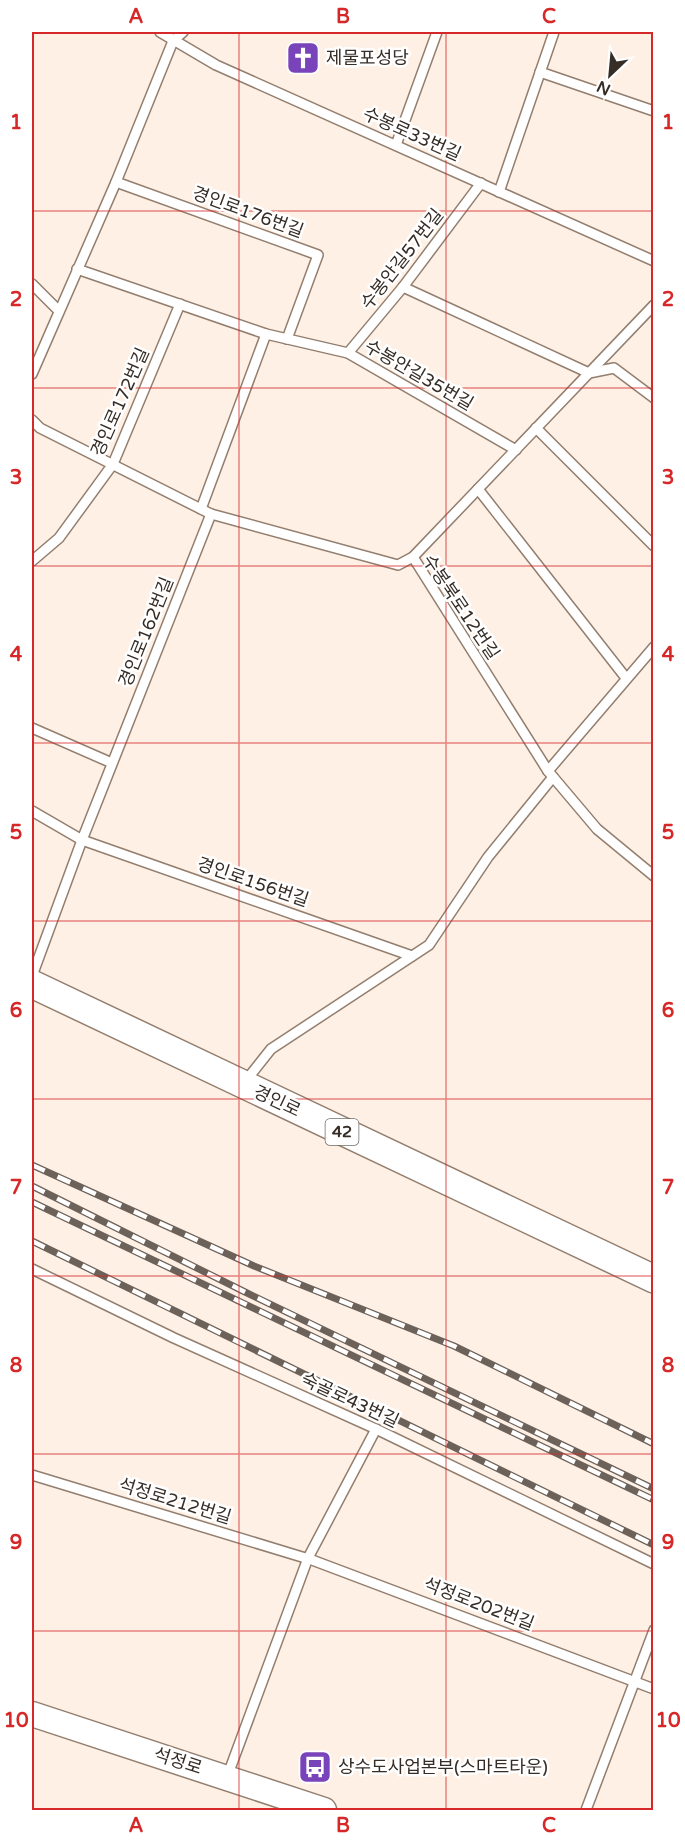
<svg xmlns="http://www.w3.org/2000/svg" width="685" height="1842" font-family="'Varela Round','Noto Sans KR',sans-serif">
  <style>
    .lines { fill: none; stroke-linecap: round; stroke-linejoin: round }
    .lane-casing { stroke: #937e6e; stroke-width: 12 }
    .secondary-casing { stroke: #937e6e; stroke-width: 27 }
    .primary-casing { stroke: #937e6e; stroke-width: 30 }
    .lane { stroke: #fff; stroke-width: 9 }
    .secondary { stroke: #fff; stroke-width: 24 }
    .primary { stroke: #fff; stroke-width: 27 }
    .rail-casing { stroke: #6d625a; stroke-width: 7 }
    .rail { stroke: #fff; stroke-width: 4.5; stroke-dasharray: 14; stroke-linecap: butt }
    .grid { fill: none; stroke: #d62828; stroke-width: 1.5; stroke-opacity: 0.55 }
    .labels { text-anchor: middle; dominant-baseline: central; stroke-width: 5; stroke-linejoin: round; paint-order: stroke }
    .shield { fill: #fff; stroke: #726c67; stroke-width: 1.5 }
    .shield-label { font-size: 16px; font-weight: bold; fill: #362d26 }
    .poi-label { font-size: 18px; fill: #362d26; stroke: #fff; text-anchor: start }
    .street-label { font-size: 18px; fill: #362d26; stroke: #fff }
    .neatline { fill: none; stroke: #d62828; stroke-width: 2 }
    .grid-label { font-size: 20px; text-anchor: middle; font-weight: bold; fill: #d62828 }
  </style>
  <rect width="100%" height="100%" fill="#fef0e5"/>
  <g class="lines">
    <defs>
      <g id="lane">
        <path d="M 160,32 L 216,65 L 654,261"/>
        <path d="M 540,72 L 654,111"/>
        <path d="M 396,145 L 437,32"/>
        <path d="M 116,182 L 318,255 L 287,339"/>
        <path d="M 499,192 L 554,32"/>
        <path d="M 77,269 L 266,334 L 348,353 L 516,450"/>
        <path d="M 32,284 L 59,311"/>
        <path d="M 403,287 L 589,373 L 614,368 L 654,398"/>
        <path d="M 348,353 L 403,287 L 481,183"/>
        <path d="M 32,374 L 116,182 L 173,41 L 183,32"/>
        <path d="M 32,420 L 40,428 L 211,514 L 398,565 L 413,557 L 654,305"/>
        <path d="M 536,428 L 654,546"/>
        <path d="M 478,489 L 626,678"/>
        <path d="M 201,509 L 266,334"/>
        <path d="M 413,557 L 548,771 L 597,829 L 654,876"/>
        <path d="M 32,561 L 59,538 L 113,464 L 180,304"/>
        <path d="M 32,728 L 112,763"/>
        <path d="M 548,771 L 654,647"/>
        <path d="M 32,811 L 82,840 L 412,956"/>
        <path d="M 32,976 L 82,840 L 211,514"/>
        <path d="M 244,1083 L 271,1049 L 429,945 L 488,857 L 553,777"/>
        <path d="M 32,1269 L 174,1338 L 376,1429 L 654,1564"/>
        <path d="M 32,1475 L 312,1560 L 654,1689"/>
        <path d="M 227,1777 L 308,1558 L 376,1429"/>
        <path d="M 586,1810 L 654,1630"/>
      </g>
      <path id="secondary" d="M 32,1714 L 324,1810"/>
      <path id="primary" d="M 32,984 L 654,1279"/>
    </defs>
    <use href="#lane" class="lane-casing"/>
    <use href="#secondary" class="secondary-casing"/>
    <use href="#primary" class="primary-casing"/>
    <use href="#lane" class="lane"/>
    <use href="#secondary" class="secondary"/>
    <use href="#primary" class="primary"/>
    <defs>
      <g id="rail">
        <path d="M 32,1165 L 254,1266 L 454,1346 L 654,1444"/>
        <path d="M 32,1186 L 243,1291 L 654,1489"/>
        <path d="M 32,1202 L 654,1500"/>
        <path d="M 32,1241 L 654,1545"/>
      </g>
    </defs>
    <use href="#rail" class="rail-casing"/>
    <use href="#rail" class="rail"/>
  </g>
  <path class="grid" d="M 239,32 L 239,1810M 446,32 L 446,1810M 32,211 L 654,211M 32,388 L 654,388M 32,566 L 654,566M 32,743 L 654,743M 32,921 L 654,921M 32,1099 L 654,1099M 32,1276 L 654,1276M 32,1454 L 654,1454M 32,1631 L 654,1631"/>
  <defs>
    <symbol id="church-square" viewBox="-11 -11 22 22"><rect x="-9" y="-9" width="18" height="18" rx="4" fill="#7943ba" stroke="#fff"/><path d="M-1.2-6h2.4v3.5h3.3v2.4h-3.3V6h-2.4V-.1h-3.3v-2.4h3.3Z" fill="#fff"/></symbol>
    <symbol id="bus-square" viewBox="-11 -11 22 22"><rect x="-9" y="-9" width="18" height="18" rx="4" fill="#7943ba" stroke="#fff"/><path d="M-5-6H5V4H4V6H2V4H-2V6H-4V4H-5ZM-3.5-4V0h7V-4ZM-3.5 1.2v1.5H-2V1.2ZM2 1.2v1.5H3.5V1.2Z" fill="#fff"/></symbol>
  </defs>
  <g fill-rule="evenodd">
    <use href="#church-square" x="284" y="39" width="38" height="38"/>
    <use href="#bus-square" x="296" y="1748" width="38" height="38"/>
  </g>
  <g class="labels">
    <rect class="shield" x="325.5" y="1119" width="33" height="26" rx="4.5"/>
    <g class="shield-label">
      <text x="342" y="1132">42</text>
    </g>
    <g class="poi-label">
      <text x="326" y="58">제물포성당</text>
      <text x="338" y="1767">상수도사업본부(스마트타운)</text>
    </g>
    <g class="street-label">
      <text transform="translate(412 134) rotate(24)">수봉로33번길</text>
      <text transform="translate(248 212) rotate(20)">경인로176번길</text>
      <text transform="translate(402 259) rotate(-52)">수봉안길57번길</text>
      <text transform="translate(419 375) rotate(30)">수봉안길35번길</text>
      <text transform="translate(120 402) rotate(-66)">경인로172번길</text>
      <text transform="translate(461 607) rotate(56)">수봉북로12번길</text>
      <text transform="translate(146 632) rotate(-68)">경인로162번길</text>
      <text transform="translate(253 882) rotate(19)">경인로156번길</text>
      <text transform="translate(277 1101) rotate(25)">경인로</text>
      <text transform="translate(350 1400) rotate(25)">숙골로43번길</text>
      <text transform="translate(175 1501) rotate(17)">석정로212번길</text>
      <text transform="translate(479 1604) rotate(21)">석정로202번길</text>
      <text transform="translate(178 1761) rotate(18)">석정로</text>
    </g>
  </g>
  <rect width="685" height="1842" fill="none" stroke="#ffffff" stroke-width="66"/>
  <g transform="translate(610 75) rotate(206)" stroke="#ffffff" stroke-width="4.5" paint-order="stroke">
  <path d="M0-4.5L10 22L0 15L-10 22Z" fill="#362d26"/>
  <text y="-9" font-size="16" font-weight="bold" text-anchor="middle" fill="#362d26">N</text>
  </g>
  <rect x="33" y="33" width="619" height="1776" class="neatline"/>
  <g class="grid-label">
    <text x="136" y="23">A</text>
    <text x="343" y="23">B</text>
    <text x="549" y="23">C</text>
    <text x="16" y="129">1</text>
    <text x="668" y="129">1</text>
    <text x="16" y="306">2</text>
    <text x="668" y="306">2</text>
    <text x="16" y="484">3</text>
    <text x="668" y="484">3</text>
    <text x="16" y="661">4</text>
    <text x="668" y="661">4</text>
    <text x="16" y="839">5</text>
    <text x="668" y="839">5</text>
    <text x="16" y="1017">6</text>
    <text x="668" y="1017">6</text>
    <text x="16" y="1194">7</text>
    <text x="668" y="1194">7</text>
    <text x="16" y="1372">8</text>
    <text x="668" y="1372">8</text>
    <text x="16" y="1549">9</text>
    <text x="668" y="1549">9</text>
    <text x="16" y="1727">10</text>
    <text x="668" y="1727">10</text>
    <text x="136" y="1832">A</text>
    <text x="343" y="1832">B</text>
    <text x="549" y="1832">C</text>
  </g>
</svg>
